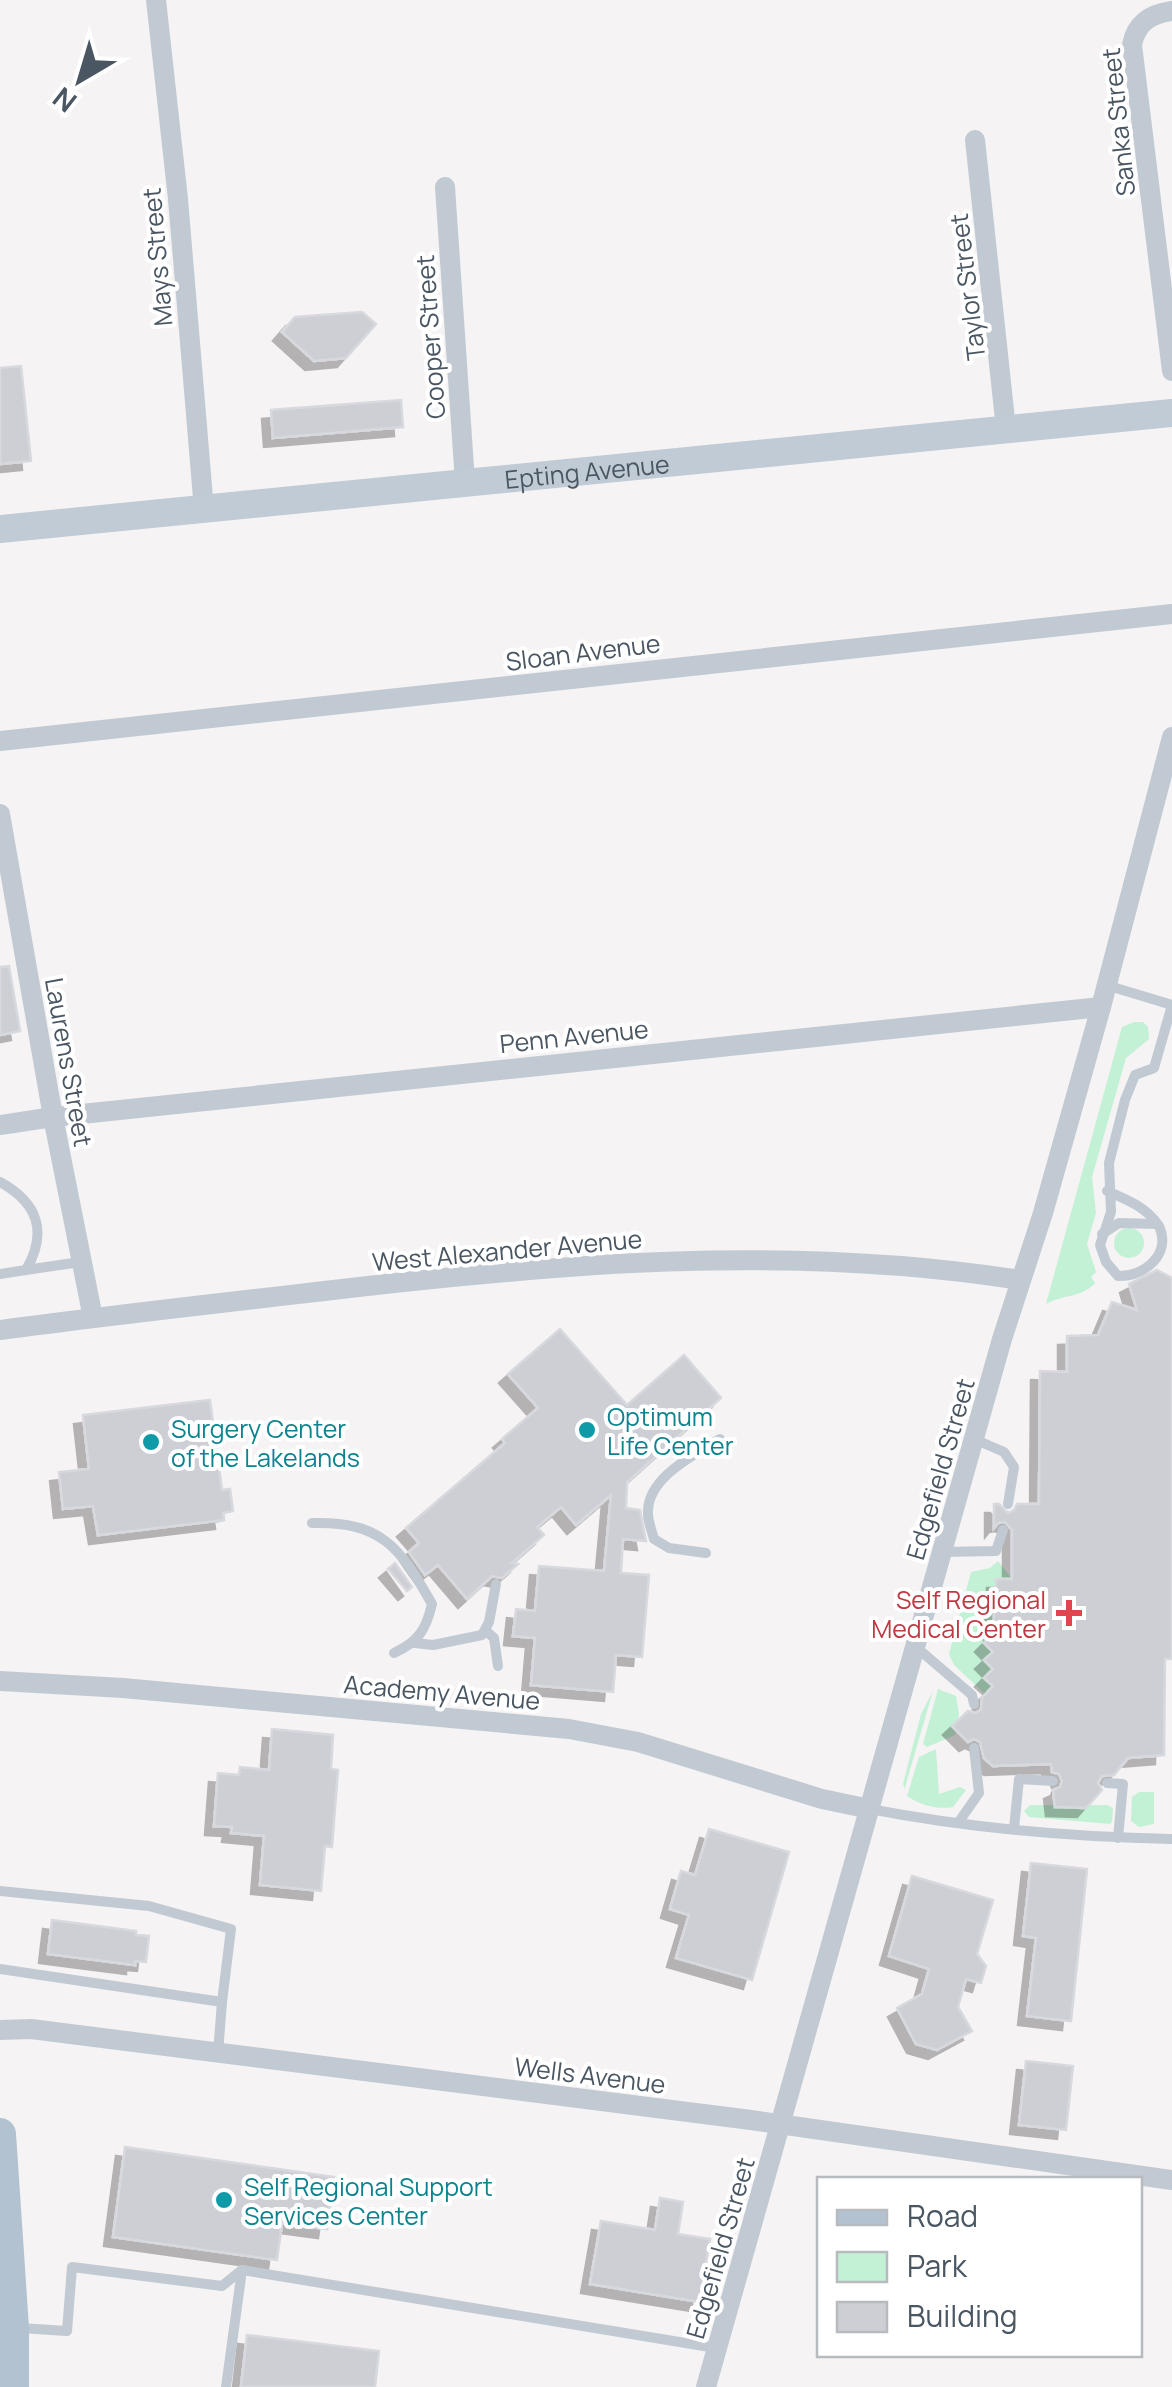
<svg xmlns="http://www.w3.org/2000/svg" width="1172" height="2387" font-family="Manrope,sans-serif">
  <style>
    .green { fill: #c3f1d5 }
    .building { fill: #cdcfd5; stroke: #d7d9de; stroke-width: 2.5; filter: url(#shadow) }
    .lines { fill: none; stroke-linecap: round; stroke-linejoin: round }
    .lane { stroke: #c1cad2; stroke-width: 10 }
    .street { stroke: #c1cad2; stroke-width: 20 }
    .secondary { stroke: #c1cbd6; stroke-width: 28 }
    .primary { stroke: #b3c2d1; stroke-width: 32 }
    .culture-dot { fill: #0f9aa8; stroke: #fff; stroke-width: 4 }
    .health-dot { fill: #e0444e; stroke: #fff; stroke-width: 4 }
    .labels { text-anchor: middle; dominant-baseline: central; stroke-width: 8; stroke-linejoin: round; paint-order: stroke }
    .street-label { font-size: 25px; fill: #4a5661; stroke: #fff }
    .culture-label { font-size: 25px; fill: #0d838f; stroke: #fff; text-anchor: start }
    .health-label { font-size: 25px; fill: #be3a42; stroke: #fff; text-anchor: end }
  </style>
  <defs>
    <filter id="shadow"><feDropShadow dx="-9" dy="9" stdDeviation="0" flood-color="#0004"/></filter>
  </defs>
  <rect width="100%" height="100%" fill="#f5f3f3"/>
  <g class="green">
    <path d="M 1134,1022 L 1143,1022 L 1148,1027 L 1149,1039 L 1126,1058 L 1092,1177 L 1096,1213 L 1087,1244 L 1096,1272 L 1091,1277 L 1095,1283 C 1084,1297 1061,1295 1046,1304 L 1122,1027 Z"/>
    <circle cx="1129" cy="1243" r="15"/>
    <path d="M 998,1561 L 1012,1579 L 996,1579 L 993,1634 L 984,1643 L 993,1652 L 985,1661 L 993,1669 L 984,1678 L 993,1686 L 985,1694 L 954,1665 L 949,1654 L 971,1572 L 990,1568 Z"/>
    <path d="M 938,1689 L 956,1696 L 959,1714 L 955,1735 L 927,1747 L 923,1744 Z"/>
    <path d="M 933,1691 L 907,1780 L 905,1789 L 903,1784 L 921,1714 Z"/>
    <path d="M 936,1749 L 939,1794 L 960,1787 L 966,1790 L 953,1807 C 938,1810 920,1805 907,1796 L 919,1757 Z"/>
    <path d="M 1139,1792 L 1154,1792 L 1154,1824 L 1139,1827 L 1131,1821 L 1132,1797 Z"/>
    <path d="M 1030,1805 L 1107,1805 L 1113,1808 L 1112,1822 L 1110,1824 L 1029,1817 L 1024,1811 Z"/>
  </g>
  <g class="building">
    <path d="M 362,312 L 376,324 L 346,358 L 314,361 L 282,332 L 295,317 Z"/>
    <path d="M 21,366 L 31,461 L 0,464 L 0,368 Z"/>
    <path d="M 401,400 L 403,427 L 273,438 L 271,410 Z"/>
    <path d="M 9,966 L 20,1031 L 0,1035 L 0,967 Z"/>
    <path d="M 1157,1270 L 1172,1278 L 1172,1659 L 1165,1659 L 1164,1755 L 1128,1758 L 1114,1775 L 1102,1776 L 1098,1783 L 1102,1790 L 1086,1808 L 1055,1807 L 1053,1790 L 1060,1787 L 1062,1781 L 1059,1774 L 1052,1772 L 1051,1764 L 993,1766 L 984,1758 L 980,1742 L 974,1739 L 968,1742 L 952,1726 L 968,1711 L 975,1713 L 981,1710 L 982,1698 L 993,1686 L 984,1678 L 993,1669 L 984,1660 L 993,1652 L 984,1643 L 993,1634 L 996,1579 L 1012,1579 L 1012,1530 L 1005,1522 L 998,1523 L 994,1528 L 994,1504 L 999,1504 L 1008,1513 L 1014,1510 L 1017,1504 L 1039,1504 L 1040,1371 L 1067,1372 L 1067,1336 L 1098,1335 L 1112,1302 L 1137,1310 L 1129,1284 Z"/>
    <path d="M 560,1329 L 627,1405 L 684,1355 L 721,1398 L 627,1482 L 626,1508 L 640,1510 L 646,1541 L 623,1539 L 621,1573 L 649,1575 L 642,1657 L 616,1655 L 613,1692 L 531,1685 L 535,1638 L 513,1636 L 516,1609 L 535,1611 L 539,1566 L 604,1571 L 611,1495 L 576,1525 L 561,1507 L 537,1527 L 544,1535 L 512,1563 L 518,1564 L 502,1578 L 492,1576 L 467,1599 L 438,1565 L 425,1575 L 409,1552 L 419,1543 L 406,1528 L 505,1443 L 502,1439 L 538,1408 L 508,1374 Z"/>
    <path d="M 210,1400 L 222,1490 L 230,1489 L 233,1511 L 223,1513 L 224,1520 L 98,1535 L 93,1506 L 63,1509 L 59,1472 L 89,1469 L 83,1415 Z"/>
    <path d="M 395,1563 L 412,1587 L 407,1591 L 388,1569 Z"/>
    <path d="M 272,1729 L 333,1735 L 331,1769 L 338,1770 L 332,1847 L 325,1846 L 321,1891 L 260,1885 L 264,1836 L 231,1833 L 232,1827 L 214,1826 L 218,1773 L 239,1775 L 240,1767 L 269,1770 Z"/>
    <path d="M 709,1829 L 789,1852 L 752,1980 L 676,1958 L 689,1915 L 670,1909 L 681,1871 L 695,1875 Z"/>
    <path d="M 1031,1863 L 1087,1869 L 1071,2021 L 1027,2016 L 1036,1938 L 1023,1936 Z"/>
    <path d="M 912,1876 L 993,1900 L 977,1954 L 986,1966 L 981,1983 L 966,1979 L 958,2007 L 972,2031 L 937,2050 L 916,2044 L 897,2008 L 922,1994 L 929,1969 L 889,1956 Z"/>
    <path d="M 52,1920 L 136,1931 L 136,1935 L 149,1936 L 146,1962 L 135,1961 L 135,1965 L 48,1954 Z"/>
    <path d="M 1026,2061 L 1073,2066 L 1066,2130 L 1019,2125 Z"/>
    <path d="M 125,2147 L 334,2177 L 327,2229 L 282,2223 L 277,2260 L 113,2237 Z"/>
    <path d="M 660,2198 L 683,2202 L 678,2234 L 710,2239 L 700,2302 L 590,2284 L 601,2221 L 655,2230 Z"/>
    <path d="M 247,2335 L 379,2351 L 375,2387 L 241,2387 Z"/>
  </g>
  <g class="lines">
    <g class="lane">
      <path d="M 1106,985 L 1172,1005"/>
      <path d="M 0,1182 C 38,1203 48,1232 26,1270 L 0,1274"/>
      <path d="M 1107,1191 C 1128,1200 1146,1207 1159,1226 C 1172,1254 1144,1277 1118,1276 L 1106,1262 L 1100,1245 L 1111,1212 L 1109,1163 L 1125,1100 L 1135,1075 L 1154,1068 L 1172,1005"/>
      <path d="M 1102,1234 L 1119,1223 L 1156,1224"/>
      <path d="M 26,1270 L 80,1262"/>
      <path d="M 974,1439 L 1004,1452 L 1014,1467 L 1008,1504"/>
      <path d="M 312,1523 C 381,1521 400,1547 432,1604 C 426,1630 418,1642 394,1653"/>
      <path d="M 942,1552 L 996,1551 L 1003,1530"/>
      <path d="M 706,1553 L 669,1548 L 654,1539 C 652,1531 648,1522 648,1514 C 646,1478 694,1455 720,1439"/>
      <path d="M 485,1630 L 494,1638 L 498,1666"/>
      <path d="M 415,1643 L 433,1645 L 482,1635 L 489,1622 L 496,1584"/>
      <path d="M 916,1647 L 972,1695 L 974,1704"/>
      <path d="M 1107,1783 L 1123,1784 L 1118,1838"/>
      <path d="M 870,1809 C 968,1828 1072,1837 1172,1839"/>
      <path d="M 958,1823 L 979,1793 L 974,1748"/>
      <path d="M 1014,1828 L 1019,1779 L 1053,1781"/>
      <path d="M 0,1891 L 149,1906 L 231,1929 L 222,2002 L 0,1969"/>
      <path d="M 218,2053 L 222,2002"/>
      <path d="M 20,2328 L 67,2331 L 72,2267 L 222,2286 L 242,2270 L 716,2348"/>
      <path d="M 226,2387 L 242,2270"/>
    </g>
    <g class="street">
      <path d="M 156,0 L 178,199 L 204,510"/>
      <path d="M 1172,11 C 1150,14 1136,23 1132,45 L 1172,371"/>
      <path d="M 975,140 L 1006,429"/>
      <path d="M 445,187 L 465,482"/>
      <path d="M 0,741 L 1172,614"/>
      <path d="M 0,814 L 53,1117 L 93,1318"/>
      <path d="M 0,1125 L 53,1117 L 1101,1007"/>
      <path d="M 0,1330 C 105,1316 211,1304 316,1292 C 550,1264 786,1243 1020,1280"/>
      <path d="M 0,1681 L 123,1688 L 569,1729 L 638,1742 L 822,1799 L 870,1809"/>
      <path d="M 0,2030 L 31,2029 L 751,2120 L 1172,2180"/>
      <path d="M 706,2387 L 1002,1339 L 1043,1213 L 1101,1007 L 1172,737"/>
    </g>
    <path class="secondary" id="s1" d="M 0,529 L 1172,413"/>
    <path class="primary" d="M 0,2134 L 13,2328 L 13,2387"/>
  </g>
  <g class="culture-dot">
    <circle cx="587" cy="1430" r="10"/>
    <circle cx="151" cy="1442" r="10"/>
    <circle cx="224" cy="2200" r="10"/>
  </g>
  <path class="health-dot" d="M1064 1598h10v10h10v10h-10v10h-10v-10h-10v-10h10z"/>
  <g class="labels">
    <g class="street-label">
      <text transform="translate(1118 122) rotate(-96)">Sanka Street</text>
      <text transform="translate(157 257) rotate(-95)">Mays Street</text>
      <text transform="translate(967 287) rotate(-97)">Taylor Street</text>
      <text transform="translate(430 337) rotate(-94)">Cooper Street</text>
      <text stroke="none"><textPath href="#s1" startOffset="590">Epting Avenue</textPath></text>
      <text transform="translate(583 652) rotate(-7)">Sloan Avenue</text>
      <text transform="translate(574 1036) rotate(-6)">Penn Avenue</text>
      <text transform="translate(69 1062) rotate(80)">Laurens Street</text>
      <text transform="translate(507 1250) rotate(-5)">West Alexander Avenue</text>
      <text transform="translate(940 1469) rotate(-74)">Edgefield Street</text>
      <text transform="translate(442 1692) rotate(5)">Academy Avenue</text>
      <text transform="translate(590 2075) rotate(7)">Wells Avenue</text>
      <text transform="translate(720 2248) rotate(-74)">Edgefield Street</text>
    </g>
    <g class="culture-label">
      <text x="607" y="1416">Optimum<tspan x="607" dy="29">Life Center</tspan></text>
      <text x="171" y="1428">Surgery Center<tspan x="171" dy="29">of the Lakelands</tspan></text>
      <text x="244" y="2186">Self Regional Support<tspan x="244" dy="29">Services Center</tspan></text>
    </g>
    <g class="health-label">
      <text x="1046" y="1599">Self Regional<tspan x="1046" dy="29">Medical Center</tspan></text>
    </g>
  </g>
  <rect x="817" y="2177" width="325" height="180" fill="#ffffff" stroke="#b7bbc0" stroke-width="2.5"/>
  <rect x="837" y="2210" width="50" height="15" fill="#b3c2d1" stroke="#b7bbc0" stroke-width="2.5"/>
  <text x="907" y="2227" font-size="30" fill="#4a5661">Road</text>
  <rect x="837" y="2252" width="50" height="30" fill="#c3f1d5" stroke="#b7bbc0" stroke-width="2.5"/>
  <text x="907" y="2277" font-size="30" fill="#4a5661">Park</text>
  <rect x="837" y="2302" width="50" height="30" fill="#cdcfd5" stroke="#b7bbc0" stroke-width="2.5"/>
  <text x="907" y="2327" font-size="30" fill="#4a5661">Building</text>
  <g transform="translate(80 80) rotate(218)" stroke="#ffffff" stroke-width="8" paint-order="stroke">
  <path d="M0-8L18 38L0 25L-18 38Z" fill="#4a5661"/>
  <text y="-15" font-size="28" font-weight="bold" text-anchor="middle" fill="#4a5661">N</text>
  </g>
</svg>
